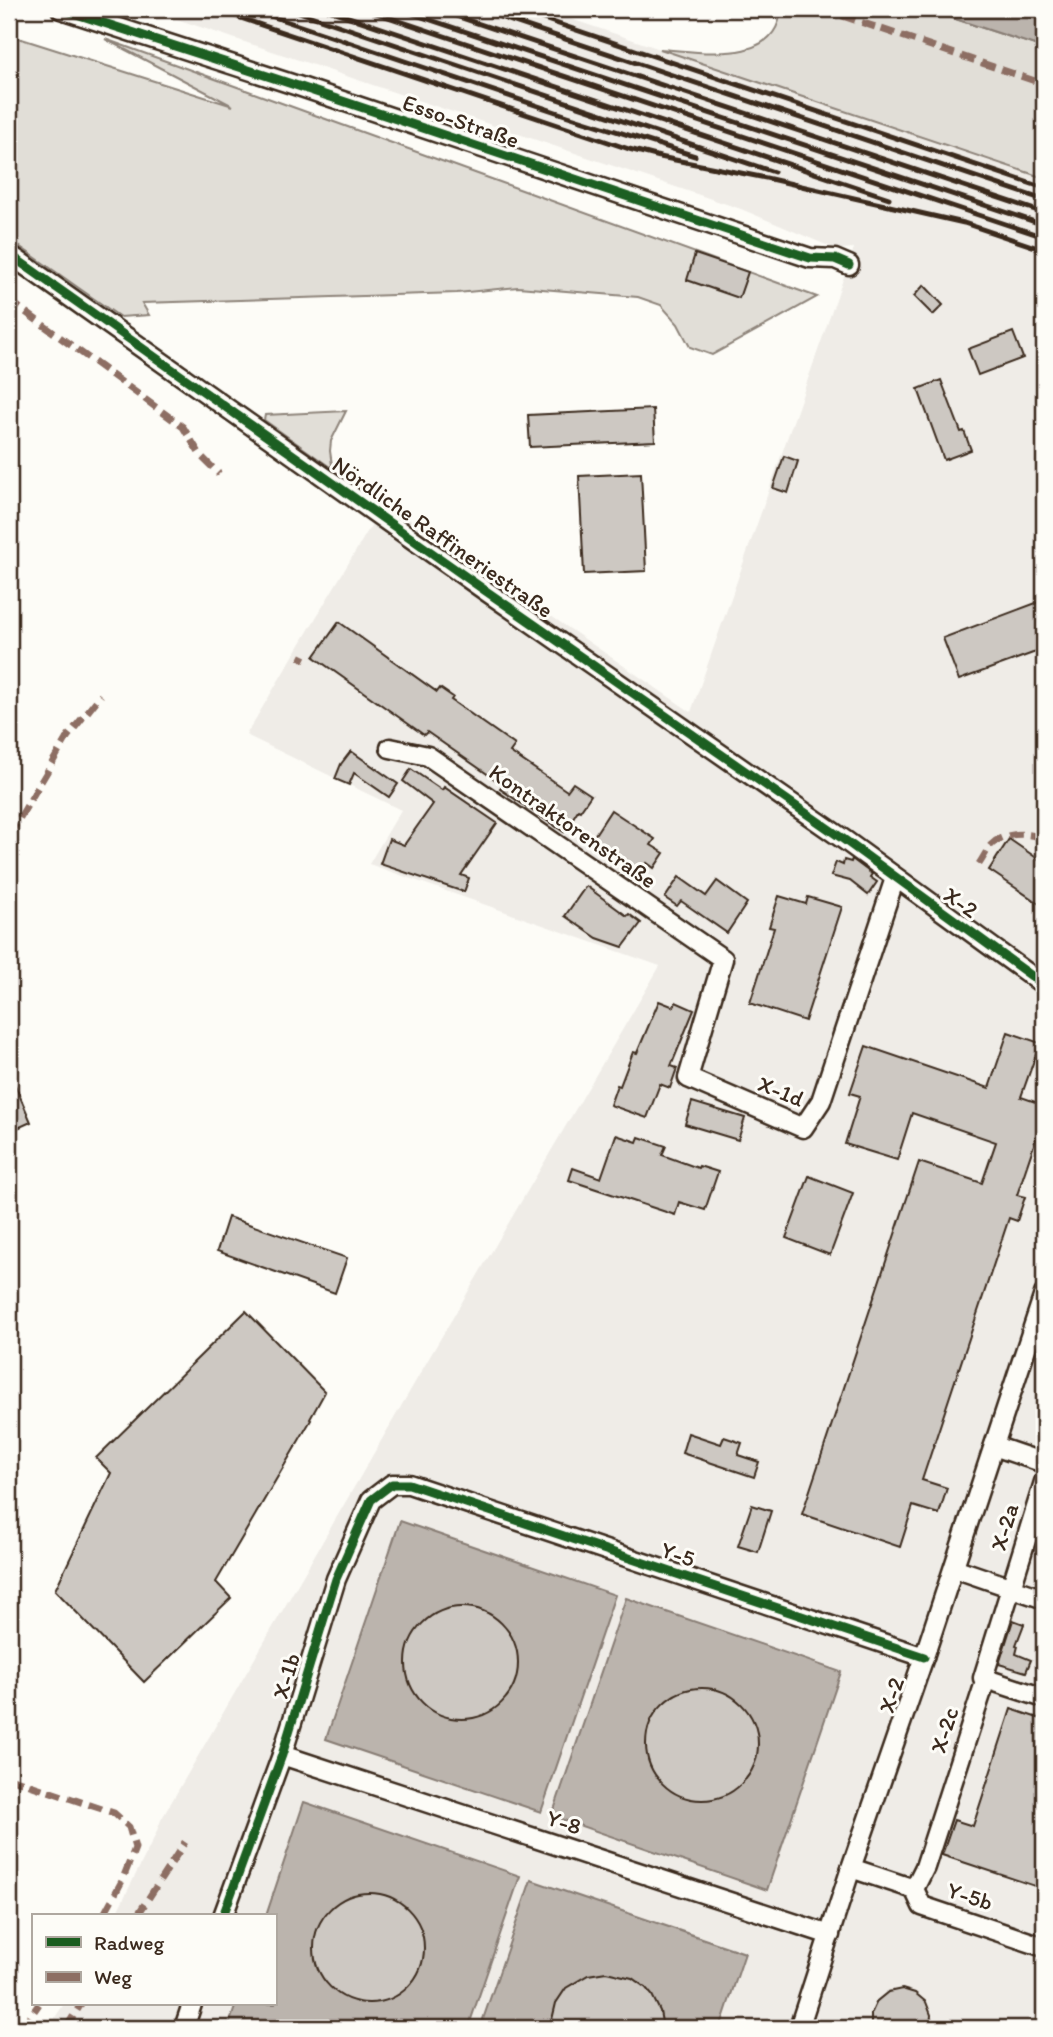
<svg xmlns="http://www.w3.org/2000/svg" width="1053" height="2037" font-family="Itim,sans-serif">
  <style>
    .built { fill: #efece7 }
    .green { fill: #e1ded7; stroke: #8e847a; stroke-width: 2 }
    .water { fill: #bbb4ad; stroke: #887d74; stroke-width: 2 }
    .building { fill: #cdc8c2; stroke: #3b2a1e; stroke-width: 2 }
    .lines { fill: none; stroke-linecap: round; stroke-linejoin: round }
    .minor-casing { stroke: #3b2a1e; stroke-width: 23 }
    .minor { stroke: #fdfcf7; stroke-width: 18 }
    .rail { stroke: #3b2a1e; stroke-width: 5 }
    .quiet { stroke: #8d6e63; stroke-width: 7; stroke-dasharray: 14 7; stroke-linecap: butt }
    .cycleway-casing { stroke: #fdfcf7; stroke-width: 13 }
    .cycleway { stroke: #1b5e20; stroke-width: 9 }
    .labels { text-anchor: middle; dominant-baseline: central; stroke-width: 6; stroke-linejoin: round; paint-order: stroke }
    .street-label { font-size: 23px; fill: #3b2a1e; stroke: #fdfcf7 }
  </style>
  <rect width="100%" height="100%" fill="#fdfcf7"/>
  <filter id="ink" filterUnits="userSpaceOnUse"><feTurbulence type="fractalNoise" baseFrequency=".0143" numOctaves="2"/><feDisplacementMap in="SourceGraphic" scale="14" xChannelSelector="R" yChannelSelector="G"/><feConvolveMatrix kernelMatrix="1 2 1 2 8 2 1 2 1" color-interpolation-filters="sRGB"/></filter>
  <g filter="url(#ink)">
    <path class="built" d="M 147,9 L 541,9 L 1044,178 L 1044,2028 L 48,2028 L 64,2004 L 275,2004 L 275,1916 L 115,1916 L 155,1836 L 161,1820 L 432,1353 L 660,966 L 369,864 L 401,810 L 246,735 L 385,502 L 691,712 L 854,248 L 842,249 L 831,247 L 741,209 Z"/>
    <g class="green">
      <path d="M 781,9 L 925,9 L 1044,48 L 1044,178 L 660,49 C 700,51 777,67 781,9 Z"/>
      <path d="M 9,35 L 233,106 L 105,39 L 817,297 L 712,355 L 690,347 L 678,324 L 661,305 L 638,297 L 518,287 L 457,293 L 142,303 L 149,315 L 120,317 L 9,239 Z"/>
      <path d="M 346,411 L 331,441 L 330,451 L 332,465 L 330,467 L 264,420 L 265,415 Z"/>
    </g>
    <g class="water">
      <path d="M 925,9 L 1044,9 L 1044,48 Z"/>
      <path d="M 400,1521 L 615,1595 L 541,1812 L 326,1739 Z"/>
      <path d="M 626,1598 L 841,1672 L 767,1890 L 552,1816 Z"/>
      <path d="M 304,1802 L 520,1876 L 468,2028 L 239,2028 L 229,2025 L 236,2004 L 275,2004 L 275,1916 L 266,1916 Z"/>
      <path d="M 531,1880 L 745,1953 L 720,2028 L 480,2028 Z"/>
    </g>
    <g class="building">
      <path d="M 695,254 L 748,272 L 739,298 L 687,280 Z"/>
      <path d="M 924,285 L 943,305 L 933,315 L 914,296 Z"/>
      <path d="M 1013,332 L 1023,358 L 978,375 L 968,349 Z"/>
      <path d="M 941,380 L 961,432 L 964,431 L 971,450 L 944,460 L 918,389 Z"/>
      <path d="M 653,409 L 655,441 L 530,447 L 528,415 Z"/>
      <path d="M 784,456 L 798,461 L 788,493 L 773,488 Z"/>
      <path d="M 641,473 L 646,571 L 584,574 L 579,476 Z"/>
      <path d="M 1044,600 L 1044,649 L 959,680 L 943,638 Z"/>
      <path d="M 339,622 L 437,692 L 440,688 L 453,697 L 451,700 L 515,745 L 510,752 L 567,791 L 573,783 L 591,795 L 580,811 L 578,810 L 564,832 L 500,789 L 503,785 L 427,732 L 424,735 L 314,657 Z"/>
      <path d="M 351,751 L 398,784 L 389,797 L 354,773 L 349,785 L 335,779 L 341,764 Z"/>
      <path d="M 411,769 L 442,790 L 444,787 L 497,823 L 461,875 L 469,878 L 464,892 L 380,864 L 389,839 L 404,845 L 433,804 L 403,781 Z"/>
      <path d="M 611,810 L 655,839 L 651,845 L 664,853 L 654,868 L 647,863 L 638,877 L 610,860 L 614,853 L 595,840 L 596,837 L 594,836 Z"/>
      <path d="M 1009,839 L 1044,863 L 1044,907 L 989,870 Z"/>
      <path d="M 852,859 L 872,874 L 870,877 L 877,882 L 868,895 L 850,881 L 831,876 L 836,862 L 843,865 L 844,860 L 851,862 Z"/>
      <path d="M 679,877 L 706,896 L 717,881 L 747,903 L 727,933 L 681,901 L 677,906 L 665,898 Z"/>
      <path d="M 586,886 L 627,916 L 629,914 L 641,923 L 623,947 L 597,938 L 565,916 Z"/>
      <path d="M 779,896 L 806,904 L 808,897 L 842,907 L 805,1021 L 750,1003 L 774,928 L 769,927 Z"/>
      <path d="M 659,1001 L 674,1007 L 676,1002 L 694,1010 L 671,1066 L 677,1068 L 670,1088 L 660,1084 L 647,1118 L 610,1105 L 617,1085 L 620,1086 L 633,1052 L 637,1053 Z"/>
      <path d="M 1008,1032 L 1040,1043 L 1021,1097 L 1044,1105 L 1044,1136 L 1038,1133 L 1017,1195 L 1025,1197 L 1017,1221 L 1009,1218 L 922,1480 L 947,1488 L 939,1514 L 913,1506 L 900,1547 L 802,1514 L 919,1162 L 982,1183 L 996,1142 L 912,1113 L 897,1160 L 845,1144 L 860,1096 L 850,1093 L 866,1046 L 989,1088 Z"/>
      <path d="M 9,1071 L 31,1122 L 9,1132 Z"/>
      <path d="M 692,1102 L 745,1118 L 738,1140 L 685,1124 Z"/>
      <path d="M 616,1135 L 637,1142 L 639,1137 L 666,1146 L 662,1155 L 698,1168 L 699,1166 L 718,1172 L 705,1210 L 679,1202 L 675,1215 L 569,1180 L 573,1168 L 601,1178 Z"/>
      <path d="M 809,1176 L 853,1193 L 830,1255 L 786,1238 Z"/>
      <path d="M 228,1217 L 347,1258 L 335,1293 L 217,1251 Z"/>
      <path d="M 246,1311 L 325,1392 L 310,1419 L 311,1420 L 216,1582 L 231,1598 L 144,1682 L 55,1590 L 111,1473 L 96,1458 Z"/>
      <path d="M 688,1433 L 721,1444 L 724,1437 L 742,1443 L 738,1455 L 759,1462 L 754,1477 L 682,1453 Z"/>
      <path d="M 752,1505 L 771,1511 L 758,1552 L 738,1546 Z"/>
      <circle cx="462" cy="1663" r="56"/>
      <path d="M 1013,1620 L 1024,1624 L 1016,1645 L 1018,1646 L 1016,1654 L 1031,1660 L 1026,1672 L 999,1664 Z"/>
      <circle cx="702" cy="1744" r="56"/>
      <path d="M 1011,1709 L 1044,1720 L 1044,1889 L 942,1855 L 954,1820 L 973,1826 Z"/>
      <circle cx="369" cy="1948" r="55"/>
      <path d="M 606,1972 L 632,1978 L 646,1988 L 652,1995 L 660,2011 L 663,2028 L 550,2028 L 556,2003 L 566,1988 L 588,1975 Z"/>
      <path d="M 902,1989 L 915,1993 L 926,2002 L 931,2015 L 930,2028 L 871,2028 L 871,2014 L 877,2001 L 888,1992 Z"/>
    </g>
    <g class="lines">
      <defs>
        <g id="minor">
          <path d="M 61,9 L 298,86 L 810,258 L 835,259 L 849,265"/>
          <path d="M 9,254 L 483,589 L 846,841 L 1044,985"/>
          <path d="M 390,748 L 428,756 L 723,959 L 688,1078 L 803,1128 L 821,1101 L 895,878"/>
          <path d="M 994,1446 L 1044,1463"/>
          <path d="M 954,1568 L 1044,1599"/>
          <path d="M 986,1679 L 1044,1698"/>
          <path d="M 282,1755 L 830,1935"/>
          <path d="M 851,1868 L 914,1889 L 922,1906 L 1044,1947"/>
          <path d="M 914,1889 L 925,1867 L 986,1679 L 983,1678 L 1044,1482"/>
          <path d="M 223,1916 L 282,1755 L 336,1579 L 371,1500 L 392,1484 L 409,1484 L 924,1657"/>
          <path d="M 184,2028 L 192,2004"/>
          <path d="M 799,2028 L 851,1868 L 924,1657 L 1044,1294"/>
        </g>
      </defs>
      <use href="#minor" class="minor-casing"/>
      <use href="#minor" class="minor"/>
      <g class="rail">
        <path d="M 214,9 L 629,149 L 660,157 L 766,178 L 964,223 L 1044,250"/>
        <path d="M 250,9 L 568,116 L 695,156"/>
        <path d="M 290,9 L 774,172"/>
        <path d="M 325,9 L 889,198"/>
        <path d="M 364,9 L 1044,237"/>
        <path d="M 398,9 L 1044,225"/>
        <path d="M 435,9 L 1044,213"/>
        <path d="M 476,9 L 1044,200"/>
        <path d="M 514,9 L 1044,188"/>
      </g>
      <g class="quiet">
        <path d="M 822,9 L 1044,84"/>
        <path d="M 9,300 L 183,427 L 201,456 L 219,474"/>
        <path d="M 301,661 L 304,655"/>
        <path d="M 9,836 L 68,736 L 101,695"/>
        <path d="M 979,864 C 983,858 987,850 991,845 C 1003,832 1030,832 1044,839"/>
        <path d="M 9,1778 L 114,1813 L 129,1827 L 135,1848 L 122,1881 L 103,1916"/>
        <path d="M 137,1916 L 185,1842"/>
        <path d="M 22,2028 L 39,2004"/>
        <path d="M 66,2028 L 81,2004"/>
      </g>
      <defs>
        <g id="cycleway">
          <path d="M 61,9 L 298,86 L 810,258 L 835,259 L 849,265"/>
          <path d="M 9,254 L 483,589 L 846,841 L 1044,985"/>
          <path d="M 223,1916 L 282,1755 L 336,1579 L 371,1500 L 392,1484 L 409,1484 L 924,1657"/>
        </g>
      </defs>
      <use href="#cycleway" class="cycleway-casing"/>
      <use href="#cycleway" class="cycleway"/>
    </g>
  </g>
  <g class="labels">
    <g class="street-label">
      <text transform="translate(461 121) rotate(19)">Esso-Straße</text>
      <text transform="translate(443 537) rotate(35)">Nördliche Raffineriestraße</text>
      <text transform="translate(573 826) rotate(35)">Kontraktorenstraße</text>
      <text transform="translate(961 902) rotate(35)">X-2</text>
      <text transform="translate(781 1091) rotate(22)">X-1d</text>
      <text transform="translate(1004 1527) rotate(-73)">X-2a</text>
      <text transform="translate(678 1554) rotate(19)">Y-5</text>
      <text transform="translate(286 1676) rotate(-73)">X-1b</text>
      <text transform="translate(891 1695) rotate(-71)">X-2</text>
      <text transform="translate(944 1730) rotate(-72)">X-2c</text>
      <text transform="translate(564 1822) rotate(18)">Y-8</text>
      <text transform="translate(970 1896) rotate(18)">Y-5b</text>
    </g>
  </g>
  <rect width="1053" height="2037" fill="none" stroke="#fdfcf7" stroke-width="35"/>
  <rect x="18" y="18" width="1018" height="2002" fill="none" stroke="#3b2a1e" stroke-width="2.5" filter="url(#ink)"/>
  <rect x="32" y="1914" width="245" height="91" fill="#fdfcf7" stroke="#afa8a0" stroke-width="2"/>
  <rect x="46" y="1937" width="35" height="10" fill="#1b5e20" stroke="#afa8a0" stroke-width="2"/>
  <text x="94" y="1950" font-size="21" fill="#3b2a1e">Radweg</text>
  <rect x="46" y="1972" width="35" height="10" fill="#8d6e63" stroke="#afa8a0" stroke-width="2"/>
  <text x="94" y="1984" font-size="21" fill="#3b2a1e">Weg</text>
</svg>
